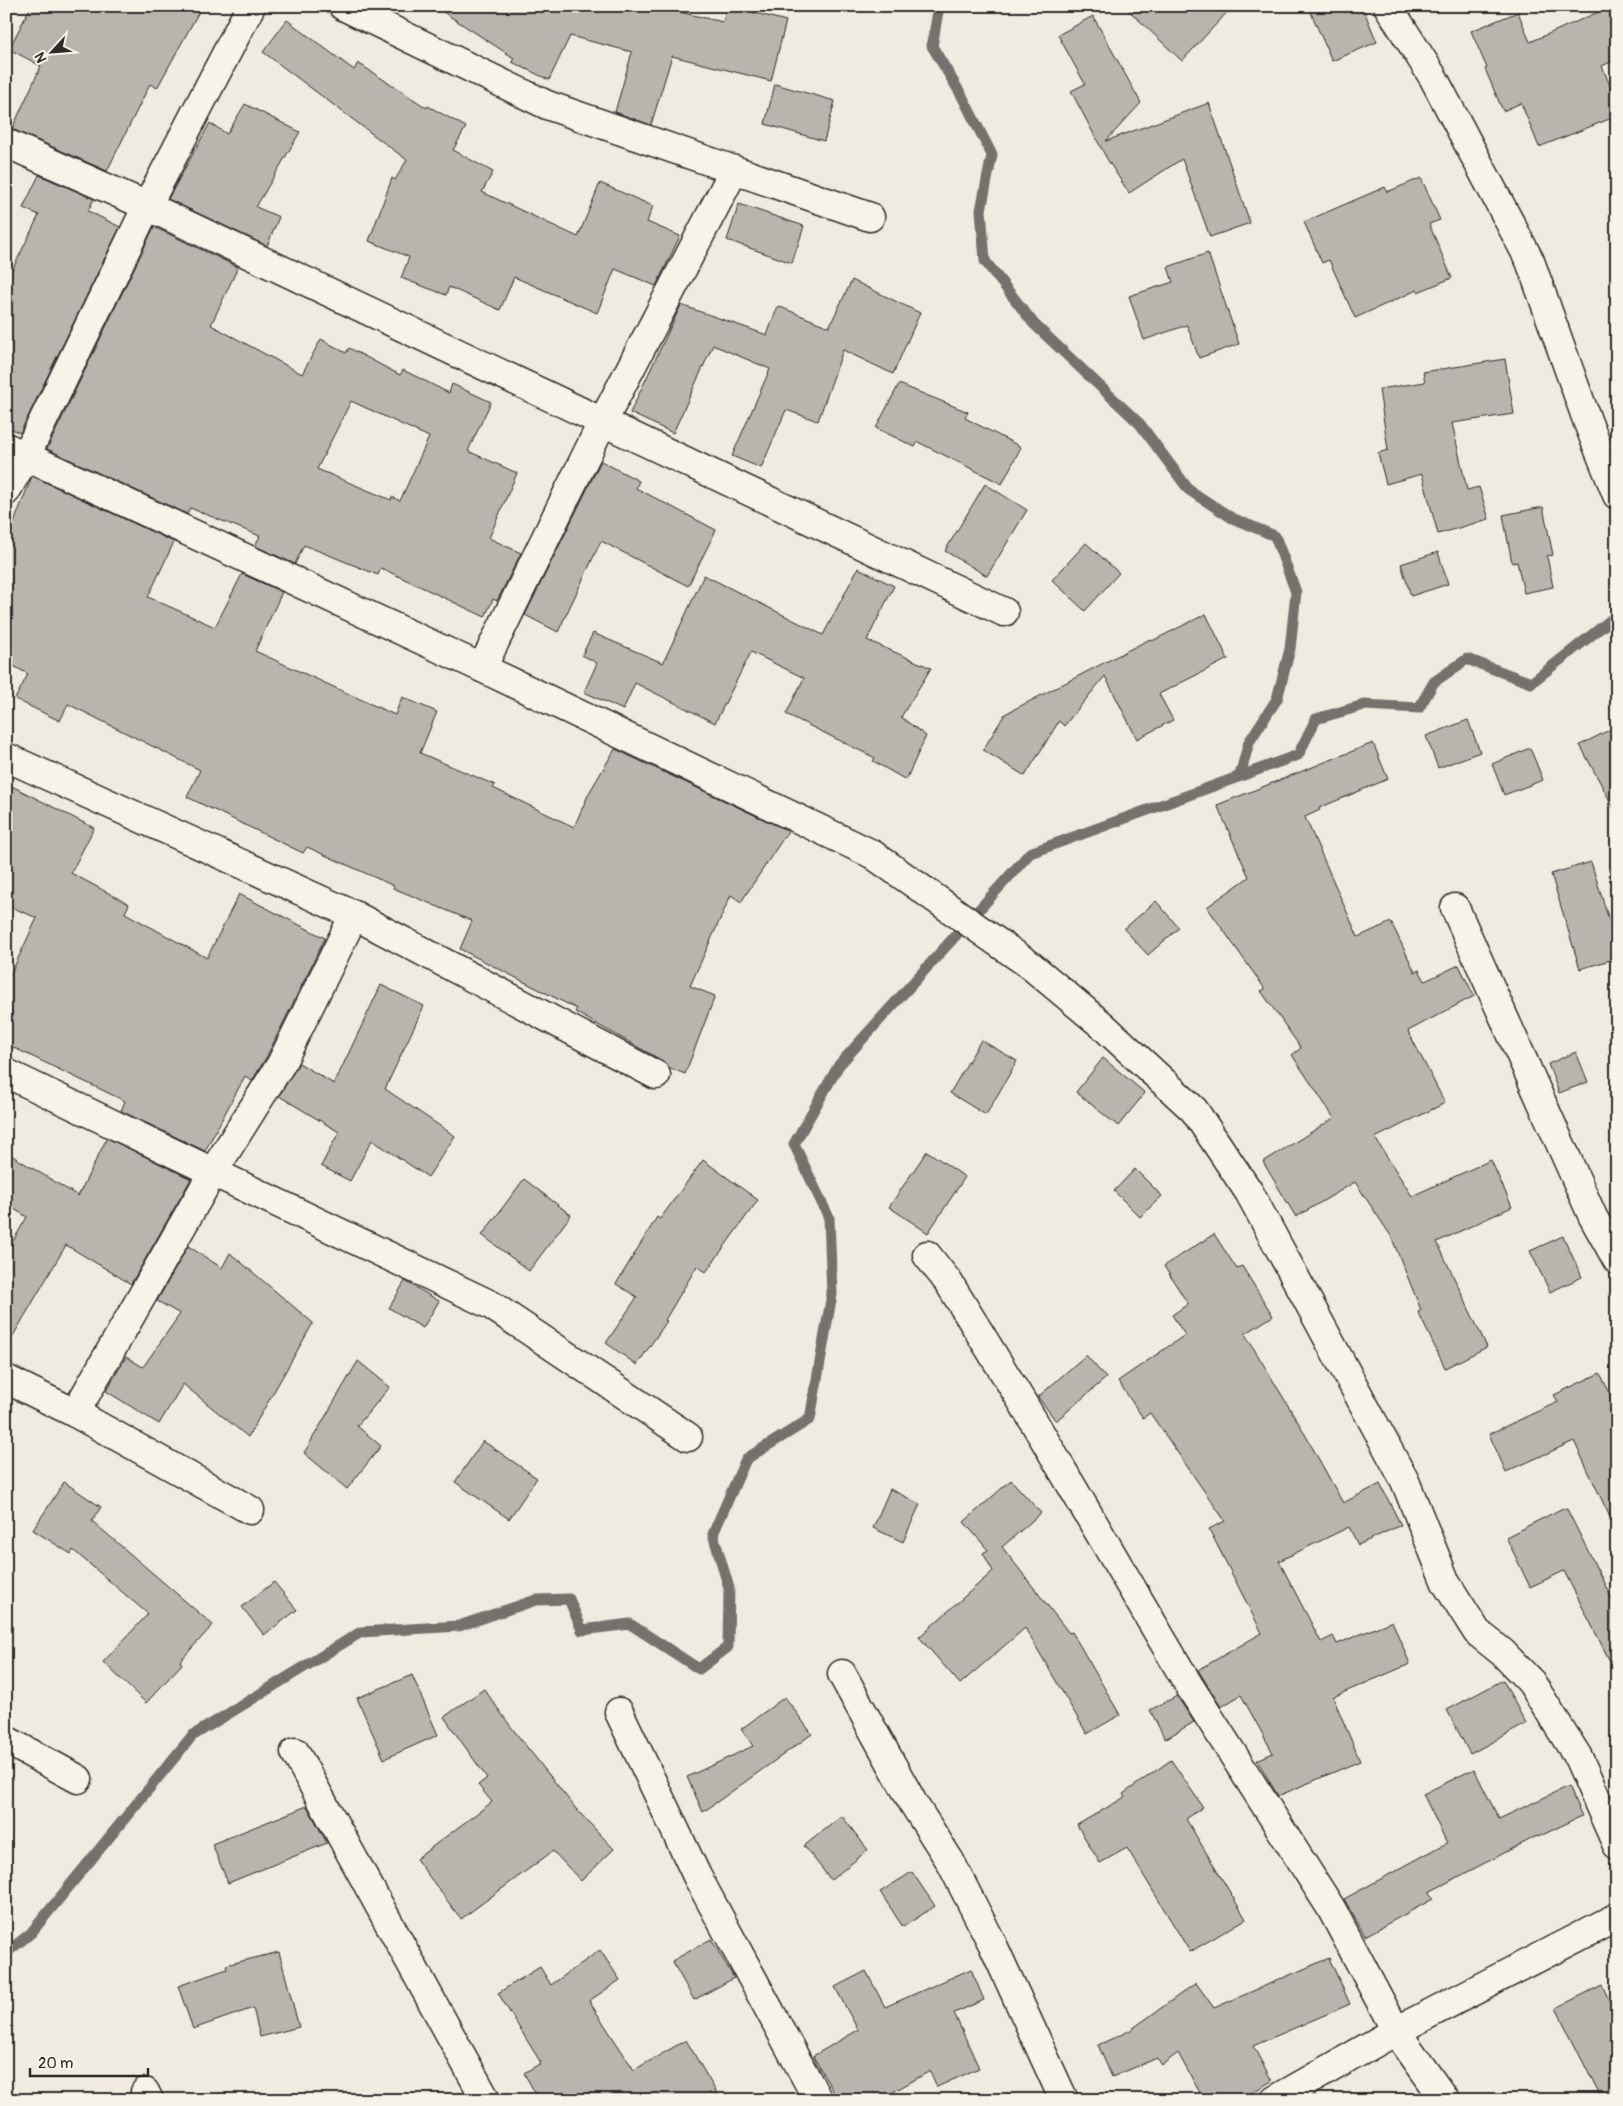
<svg xmlns="http://www.w3.org/2000/svg" width="1623" height="2106" font-family="Pangolin,sans-serif">
  <style>
    .lines { fill: none; stroke-linecap: round; stroke-linejoin: round }
    .stream { stroke: #74726e; stroke-width: 11 }
    .building { fill: #b8b5ae; stroke: #2b2b2b; fill-rule: evenodd }
    .street-casing { stroke: #2b2b2b; stroke-width: 31 }
    .street { stroke: #f7f3e8; stroke-width: 28 }
  </style>
  <rect width="100%" height="100%" fill="#efebe0"/>
  <filter id="ink" filterUnits="userSpaceOnUse"><feTurbulence type="fractalNoise" baseFrequency=".02" numOctaves="2"/><feDisplacementMap in="SourceGraphic" scale="10" xChannelSelector="R" yChannelSelector="G"/><feConvolveMatrix kernelMatrix="1 2 1 2 8 2 1 2 1" color-interpolation-filters="sRGB"/></filter>
  <g filter="url(#ink)">
    <g class="lines">
      <g class="stream">
        <path d="M 939,6 L 932,46 L 962,96 L 992,155 L 981,210 L 985,261 L 1034,324 L 1140,424 L 1189,490 L 1232,518 L 1275,536 L 1296,592 L 1290,649 L 1277,699 L 1249,742 L 1240,775"/>
        <path d="M 6,1953 L 31,1933 L 192,1736 L 361,1632 L 459,1626 L 536,1600 L 569,1599 L 582,1630 L 630,1624 L 699,1669 L 728,1647 L 729,1588 L 713,1534 L 746,1459 L 810,1419 L 832,1294 L 829,1218 L 794,1144 L 839,1065 L 1030,853 L 1298,755 L 1316,719 L 1364,705 L 1419,708 L 1434,682 L 1467,659 L 1531,683 L 1617,615"/>
      </g>
    </g>
    <g class="building">
      <path d="M 31,6 L 202,6 L 157,88 L 150,84 L 107,171 L 12,129 L 41,66 L 9,49 Z"/>
      <path d="M 434,6 L 653,6 L 723,22 L 727,6 L 729,6 L 786,21 L 771,81 L 672,56 L 651,125 L 615,112 L 632,52 L 570,36 L 549,80 L 512,62 L 514,58 Z"/>
      <path d="M 1124,6 L 1233,6 L 1182,61 Z"/>
      <path d="M 1308,6 L 1362,6 L 1377,42 L 1332,61 Z"/>
      <path d="M 1612,6 L 1617,6 L 1617,59 L 1602,66 L 1617,102 L 1617,116 L 1539,147 L 1521,103 L 1503,111 L 1485,69 L 1487,68 L 1471,31 L 1518,12 L 1530,42 Z"/>
      <path d="M 1093,16 L 1141,103 L 1106,141 L 1209,103 L 1250,223 L 1210,237 L 1182,159 L 1129,193 L 1107,159 L 1071,91 L 1085,84 L 1058,35 Z"/>
      <path d="M 287,20 L 354,70 L 358,63 L 427,108 L 428,106 L 466,127 L 453,150 L 493,172 L 482,192 L 578,237 L 600,183 L 653,206 L 647,222 L 680,236 L 656,286 L 615,269 L 597,313 L 514,277 L 500,310 L 449,287 L 446,295 L 401,278 L 409,257 L 369,241 L 392,178 L 395,180 L 407,160 L 263,52 Z"/>
      <path d="M 775,84 L 835,101 L 824,141 L 765,124 Z"/>
      <path d="M 245,104 L 300,132 L 256,207 L 279,217 L 267,246 L 168,199 L 210,123 L 227,134 Z"/>
      <path d="M 39,175 L 94,199 L 88,211 L 120,227 L 20,433 L 6,426 L 6,283 L 39,215 L 23,208 Z"/>
      <path d="M 1421,178 L 1440,220 L 1429,224 L 1452,278 L 1418,292 L 1417,290 L 1355,318 L 1329,260 L 1322,263 L 1304,222 L 1385,187 L 1387,192 Z"/>
      <path d="M 739,204 L 804,226 L 792,263 L 727,240 Z"/>
      <path d="M 154,227 L 238,267 L 211,325 L 302,374 L 321,339 L 346,353 L 349,348 L 400,375 L 403,370 L 449,393 L 452,384 L 491,402 L 468,451 L 517,473 L 489,538 L 521,553 L 497,601 L 493,599 L 485,617 L 381,568 L 378,575 L 304,545 L 295,564 L 255,546 L 260,536 L 190,508 L 187,514 L 47,449 ZM 351,401 L 429,437 L 400,501 L 392,497 L 391,500 L 317,469 Z"/>
      <path d="M 1208,253 L 1239,344 L 1199,358 L 1187,325 L 1144,340 L 1129,296 L 1173,282 L 1168,267 Z"/>
      <path d="M 852,280 L 920,313 L 893,374 L 843,350 L 818,421 L 786,410 L 761,468 L 732,456 L 770,369 L 713,345 L 673,433 L 630,413 L 681,305 L 767,335 L 778,306 L 829,327 Z"/>
      <path d="M 1505,359 L 1514,414 L 1452,423 L 1467,490 L 1479,487 L 1489,519 L 1438,534 L 1422,474 L 1386,484 L 1378,453 L 1388,450 L 1379,389 L 1425,382 L 1423,372 Z"/>
      <path d="M 899,384 L 968,412 L 965,418 L 1021,447 L 1002,484 L 918,442 L 915,447 L 876,428 Z"/>
      <path d="M 601,461 L 639,481 L 636,488 L 716,530 L 688,586 L 601,541 L 558,632 L 525,615 Z"/>
      <path d="M 32,476 L 174,542 L 148,597 L 215,627 L 242,574 L 282,592 L 255,651 L 395,715 L 402,697 L 437,712 L 420,753 L 495,785 L 493,788 L 574,827 L 589,793 L 615,749 L 788,831 L 741,902 L 731,895 L 690,986 L 715,996 L 685,1074 L 670,1068 L 663,1061 L 575,1012 L 577,1009 L 460,949 L 472,921 L 393,888 L 394,886 L 307,847 L 303,853 L 187,797 L 200,770 L 68,704 L 60,721 L 15,699 L 28,674 L 6,662 L 6,543 Z"/>
      <path d="M 985,484 L 1027,510 L 987,576 L 945,551 Z"/>
      <path d="M 1543,507 L 1553,555 L 1547,556 L 1553,587 L 1524,593 L 1517,562 L 1512,563 L 1503,515 Z"/>
      <path d="M 1086,543 L 1119,573 L 1085,611 L 1052,580 Z"/>
      <path d="M 1438,552 L 1448,584 L 1411,596 L 1401,564 Z"/>
      <path d="M 858,568 L 894,586 L 867,640 L 931,668 L 901,717 L 926,736 L 906,780 L 873,761 L 875,758 L 786,714 L 804,678 L 751,652 L 715,723 L 635,683 L 623,710 L 584,692 L 597,663 L 582,655 L 593,633 L 663,663 L 704,575 L 823,635 Z"/>
      <path d="M 1206,614 L 1228,659 L 1159,694 L 1173,720 L 1137,739 L 1105,676 L 1064,726 L 1059,721 L 1025,776 L 983,750 L 1005,714 L 1150,639 L 1152,641 Z"/>
      <path d="M 1468,720 L 1480,752 L 1438,768 L 1426,736 Z"/>
      <path d="M 1617,726 L 1617,814 L 1580,745 Z"/>
      <path d="M 1373,743 L 1388,779 L 1319,808 L 1320,810 L 1305,817 L 1358,937 L 1391,922 L 1415,972 L 1419,970 L 1425,981 L 1459,965 L 1474,996 L 1408,1031 L 1445,1103 L 1375,1138 L 1412,1196 L 1491,1160 L 1512,1207 L 1437,1242 L 1487,1347 L 1445,1368 L 1418,1312 L 1421,1310 L 1391,1236 L 1355,1182 L 1296,1217 L 1263,1162 L 1334,1118 L 1292,1055 L 1301,1048 L 1261,991 L 1265,989 L 1207,907 L 1249,877 L 1217,805 Z"/>
      <path d="M 1530,748 L 1543,780 L 1504,795 L 1492,764 Z"/>
      <path d="M 6,783 L 94,828 L 71,873 L 129,904 L 125,913 L 207,958 L 239,894 L 325,938 L 267,1056 L 252,1081 L 245,1076 L 205,1151 L 121,1111 L 125,1101 L 6,1044 L 6,984 L 37,918 L 6,905 Z"/>
      <path d="M 1591,862 L 1617,946 L 1617,958 L 1580,969 L 1551,874 Z"/>
      <path d="M 1156,901 L 1179,928 L 1148,955 L 1124,929 Z"/>
      <path d="M 381,985 L 424,1006 L 385,1089 L 455,1136 L 428,1177 L 372,1140 L 350,1181 L 321,1166 L 339,1132 L 279,1096 L 299,1063 L 334,1084 Z"/>
      <path d="M 981,1040 L 1017,1061 L 986,1115 L 950,1093 Z"/>
      <path d="M 1576,1052 L 1588,1082 L 1559,1093 L 1548,1064 Z"/>
      <path d="M 1103,1058 L 1145,1093 L 1118,1126 L 1076,1092 Z"/>
      <path d="M 107,1138 L 191,1179 L 131,1284 L 66,1245 L 6,1348 L 6,1253 L 27,1217 L 6,1204 L 6,1152 L 78,1196 Z"/>
      <path d="M 927,1151 L 965,1177 L 928,1233 L 889,1207 Z"/>
      <path d="M 703,1160 L 758,1200 L 706,1272 L 697,1266 L 665,1320 L 667,1321 L 637,1365 L 606,1343 L 637,1297 L 616,1284 L 657,1217 L 660,1219 Z"/>
      <path d="M 1135,1169 L 1162,1196 L 1140,1217 L 1114,1191 Z"/>
      <path d="M 524,1179 L 571,1215 L 529,1271 L 482,1235 Z"/>
      <path d="M 1214,1234 L 1237,1269 L 1242,1266 L 1273,1316 L 1245,1334 L 1301,1427 L 1343,1503 L 1380,1484 L 1401,1525 L 1358,1545 L 1349,1527 L 1279,1561 L 1321,1642 L 1333,1636 L 1337,1644 L 1392,1621 L 1410,1664 L 1333,1697 L 1360,1761 L 1278,1796 L 1257,1760 L 1273,1753 L 1241,1695 L 1221,1707 L 1198,1670 L 1262,1633 L 1209,1529 L 1225,1521 L 1150,1413 L 1143,1418 L 1118,1381 L 1185,1335 L 1172,1315 L 1188,1304 L 1164,1266 Z"/>
      <path d="M 1563,1236 L 1582,1277 L 1550,1292 L 1530,1251 Z"/>
      <path d="M 188,1246 L 222,1268 L 230,1253 L 313,1323 L 248,1437 L 183,1384 L 159,1424 L 106,1391 L 126,1357 L 143,1367 L 180,1314 L 157,1301 Z"/>
      <path d="M 405,1281 L 439,1301 L 423,1328 L 389,1308 Z"/>
      <path d="M 1086,1355 L 1106,1378 L 1056,1421 L 1038,1397 Z"/>
      <path d="M 358,1361 L 390,1387 L 357,1426 L 381,1446 L 347,1489 L 304,1453 Z"/>
      <path d="M 1600,1373 L 1617,1408 L 1617,1532 L 1574,1441 L 1506,1472 L 1489,1434 L 1558,1402 L 1554,1395 Z"/>
      <path d="M 483,1441 L 537,1478 L 509,1519 L 455,1482 Z"/>
      <path d="M 1011,1480 L 1041,1513 L 1002,1547 L 1069,1633 L 1072,1632 L 1120,1715 L 1087,1734 L 1025,1628 L 960,1684 L 919,1637 L 993,1571 L 983,1553 L 988,1550 L 964,1522 Z"/>
      <path d="M 64,1482 L 101,1507 L 92,1521 L 213,1625 L 180,1661 L 182,1664 L 146,1703 L 103,1662 L 148,1614 L 73,1550 L 71,1554 L 33,1530 Z"/>
      <path d="M 890,1489 L 920,1504 L 903,1542 L 873,1528 Z"/>
      <path d="M 1563,1508 L 1565,1510 L 1567,1509 L 1617,1609 L 1617,1675 L 1564,1571 L 1530,1587 L 1506,1537 Z"/>
      <path d="M 274,1582 L 297,1610 L 264,1635 L 242,1607 Z"/>
      <path d="M 412,1675 L 438,1735 L 384,1759 L 357,1698 Z"/>
      <path d="M 1503,1680 L 1526,1724 L 1470,1754 L 1447,1710 Z"/>
      <path d="M 484,1689 L 511,1727 L 577,1810 L 614,1849 L 581,1881 L 553,1851 L 461,1919 L 416,1859 L 492,1802 L 478,1785 L 487,1778 L 444,1717 Z"/>
      <path d="M 1177,1696 L 1194,1722 L 1165,1739 L 1150,1710 Z"/>
      <path d="M 785,1697 L 812,1734 L 703,1812 L 687,1777 L 753,1746 L 741,1729 Z"/>
      <path d="M 1171,1760 L 1203,1807 L 1186,1819 L 1246,1919 L 1190,1952 L 1127,1848 L 1100,1863 L 1077,1825 L 1125,1797 L 1123,1794 Z"/>
      <path d="M 1474,1769 L 1499,1819 L 1568,1786 L 1582,1816 L 1538,1837 L 1537,1836 L 1429,1892 L 1433,1899 L 1365,1936 L 1344,1899 L 1447,1843 L 1423,1794 Z"/>
      <path d="M 307,1806 L 327,1843 L 228,1883 L 212,1844 Z"/>
      <path d="M 842,1816 L 868,1850 L 831,1880 L 804,1846 Z"/>
      <path d="M 912,1872 L 935,1906 L 903,1927 L 880,1892 Z"/>
      <path d="M 711,1939 L 734,1978 L 694,2000 L 672,1961 Z"/>
      <path d="M 600,1950 L 620,1980 L 589,2001 L 634,2070 L 686,2040 L 721,2100 L 539,2100 L 524,2073 L 541,2063 L 498,1993 L 540,1967 L 551,1985 Z"/>
      <path d="M 279,1952 L 299,2027 L 260,2037 L 253,2008 L 193,2029 L 178,1986 L 227,1969 L 226,1965 Z"/>
      <path d="M 1329,1958 L 1350,2004 L 1253,2046 L 1272,2081 L 1239,2100 L 1204,2100 L 1178,2053 L 1162,2065 L 1157,2058 L 1112,2077 L 1098,2045 L 1129,2031 L 1196,1983 L 1214,2008 Z"/>
      <path d="M 971,1969 L 984,2000 L 954,2013 L 979,2068 L 937,2087 L 930,2071 L 879,2100 L 838,2100 L 813,2056 L 858,2030 L 835,1987 L 866,1971 L 885,2007 Z"/>
      <path d="M 1602,1985 L 1617,2017 L 1617,2100 L 1602,2100 L 1556,2008 Z"/>
    </g>
    <g class="lines">
      <defs>
        <g id="street">
          <path d="M 343,6 L 547,105 L 870,217"/>
          <path d="M 1388,6 L 1433,77 L 1530,261 L 1588,423 L 1617,495"/>
          <path d="M 6,143 L 147,206 L 1004,612"/>
          <path d="M 6,447 L 482,668 L 872,854 L 1030,965 L 1102,1025 L 1194,1110 L 1249,1192 L 1405,1481 L 1446,1583 L 1477,1632 L 1503,1653 L 1531,1682 L 1578,1757 L 1617,1845"/>
          <path d="M 6,491 L 26,456 L 147,206 L 251,6"/>
          <path d="M 482,668 L 602,423 L 734,170"/>
          <path d="M 6,757 L 354,915 L 656,1075"/>
          <path d="M 1455,908 L 1593,1217 L 1617,1260"/>
          <path d="M 6,1073 L 491,1305 L 688,1437"/>
          <path d="M 927,1255 L 949,1283 L 1024,1405 L 1190,1687 L 1331,1908 L 1396,2031 L 1445,2100"/>
          <path d="M 6,1379 L 75,1413 L 250,1510"/>
          <path d="M 75,1413 L 213,1172 L 281,1064 L 354,915"/>
          <path d="M 842,1674 L 913,1803 L 950,1861 L 992,1943 L 1064,2100"/>
          <path d="M 619,1712 L 697,1876 L 818,2100"/>
          <path d="M 6,1740 L 78,1779"/>
          <path d="M 295,1752 L 486,2100"/>
          <path d="M 145,2092 L 149,2100"/>
          <path d="M 1275,2100 L 1396,2031 L 1617,1917"/>
        </g>
      </defs>
      <use href="#street" class="street-casing"/>
      <use href="#street" class="street"/>
    </g>
  </g>
  <rect width="1623" height="2106" fill="none" stroke="#f7f3e8" stroke-width="25"/>
  <rect x="12" y="12" width="1598" height="2081" fill="none" stroke="#2b2b2b" stroke-width="2" filter="url(#ink)"/>
  <g transform="translate(52 52) rotate(244)" stroke="#f7f3e8" stroke-width="4" paint-order="stroke">
  <path d="M0-4L9 19L0 12L-9 19Z" fill="#2b2b2b"/>
  <text y="-8" font-size="14" font-weight="bold" text-anchor="middle" fill="#2b2b2b">N</text>
  </g>
  <path d="M30 2068v8h118v-8" fill="none" stroke="#2b2b2b" stroke-width="2.5"/>
  <text x="38" y="2068" font-size="15" fill="#2b2b2b" stroke="#f7f3e8" stroke-width="4" paint-order="stroke">20 m</text>
</svg>
